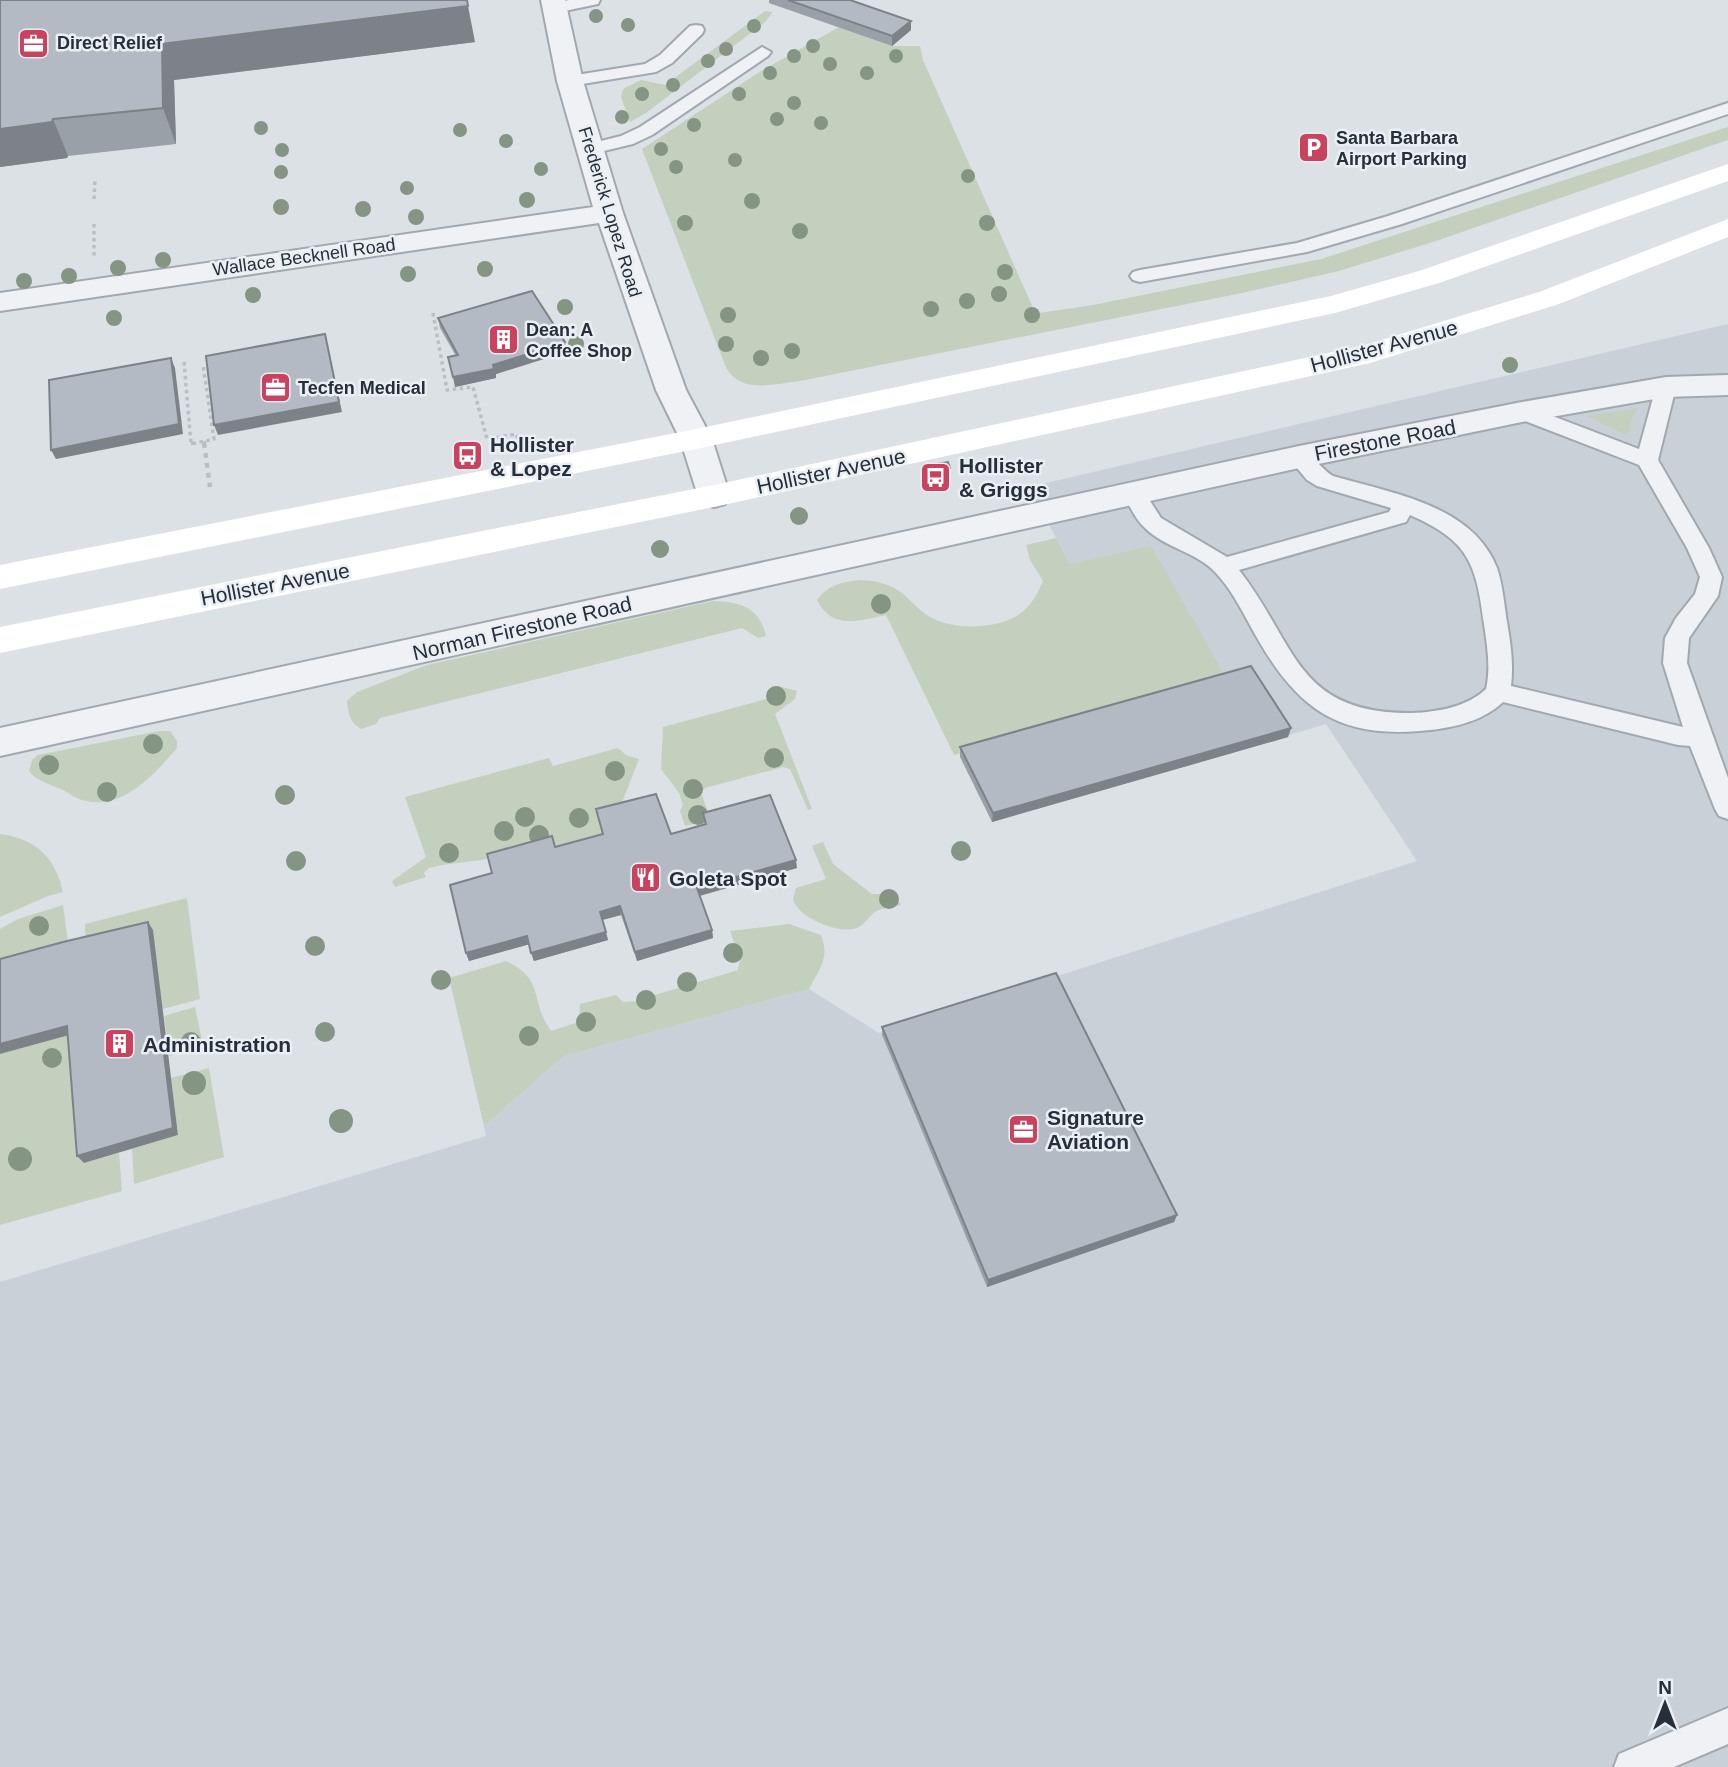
<svg xmlns="http://www.w3.org/2000/svg" width="1728" height="1767" font-family="Helvetica,sans-serif">
  <style>
    .built { fill: #cad0d8 }
    .green { fill: #c3d0bd }
    .lines { fill: none; stroke-linecap: round; stroke-linejoin: round }
    .lane-casing { stroke: #a2a8b0; stroke-width: 4 }
    .street-casing { stroke: #a2a8b0; stroke-width: 4 }
    .path-far1 { stroke: #bbbfc4; stroke-width: 3.5; stroke-dasharray: 3.5 3.5; stroke-linecap: butt }
    .path { stroke: #bbbfc4; stroke-width: 4.5; stroke-dasharray: 5 5; stroke-linecap: butt }
    .lane { fill: #eff1f4; fill-rule: evenodd }
    .street { fill: #eff1f4; fill-rule: evenodd }
    .secondary { fill: #fff; fill-rule: evenodd }
    .tree { fill: #849584 }
    .wall { fill: #9aa0a8 }
    .shaded-wall { fill: #7d8288 }
    .building { fill: #b3bac3; stroke: #7d8288; stroke-width: 2 }
    .labels { text-anchor: middle; dominant-baseline: central; stroke-width: 5; stroke-linejoin: round; paint-order: stroke }
    .far-poi-label { font-size: 18px; font-weight: bold; fill: #262f3c; stroke: #ebeff4; text-anchor: start }
    .far-street-label { font-size: 18px; fill: #262f3c; stroke: #ebeff4 }
    .street-label { font-size: 21px; fill: #262f3c; stroke: #ebeff4 }
    .poi-label { font-size: 21px; font-weight: bold; fill: #262f3c; stroke: #ebeff4; text-anchor: start }
  </style>
  <rect width="100%" height="100%" fill="#dce1e6"/>
  <path class="built" d="M 1728,324 L 1728,1767 L 0,1767 L 0,1282 L 486,1136 L 484,1126 L 564,1056 L 809,989 L 879,1033 L 1417,861 L 1326,724 L 1286,736 L 1228,681 L 1070,564 L 1029,487 Z"/>
  <g class="green">
    <path d="M 765,11 L 773,12 L 764,23 L 646,113 L 630,122 L 621,97 L 623,89 L 641,80 L 665,85 Z"/>
    <path d="M 839,27 L 892,46 L 920,46 L 923,60 L 1034,310 L 1039,313 L 1093,305 L 1321,259 L 1728,127 L 1728,140 L 1436,241 L 1339,271 L 1242,293 L 800,381 C 772,384 739,395 725,365 L 642,149 L 761,71 Z"/>
    <path d="M 1638,408 L 1631,419 L 1630,431 L 1626,435 L 1586,416 Z"/>
    <path d="M 1056,538 L 1070,564 L 1151,546 L 1228,681 L 954,755 L 886,615 C 858,621 832,630 817,600 C 832,577 872,575 896,589 C 910,597 918,612 934,619 C 957,630 997,629 1018,615 C 1030,608 1038,593 1043,581 L 1030,560 L 1026,545 Z"/>
    <path d="M 713,601 C 741,602 759,607 766,636 L 758,638 L 742,628 L 380,718 L 376,724 L 361,729 C 350,723 348,713 347,701 L 357,692 L 427,665 Z"/>
    <path d="M 778,686 L 797,691 L 795,699 L 775,714 L 812,809 L 808,810 L 790,769 L 783,767 L 705,788 L 701,793 L 711,820 L 685,826 L 680,811 L 683,805 L 679,793 L 661,769 L 663,727 L 770,698 Z"/>
    <path d="M 159,731 L 170,731 L 177,741 L 177,748 C 154,774 125,809 86,801 C 77,800 70,793 61,789 C 51,785 35,780 29,771 L 32,760 L 38,755 Z"/>
    <path d="M 618,748 L 626,755 L 639,759 L 618,813 L 604,838 L 556,850 L 531,847 L 481,860 L 442,865 L 429,868 L 424,873 L 426,877 L 395,887 L 392,881 L 426,857 L 405,797 L 549,758 L 553,766 Z"/>
    <path d="M 0,834 C 36,839 55,857 63,892 L 48,896 L 0,917 Z"/>
    <path d="M 823,842 L 833,864 L 872,894 L 894,894 L 901,905 C 894,907 881,908 875,912 C 867,918 864,927 853,929 C 836,933 797,917 793,899 L 796,888 L 826,879 L 812,846 Z"/>
    <path d="M 187,898 L 200,999 L 163,1009 L 86,948 L 85,924 Z"/>
    <path d="M 63,905 L 69,950 L 0,969 L 0,929 L 18,919 Z"/>
    <path d="M 789,924 L 821,935 C 830,958 820,968 809,989 L 564,1056 L 484,1126 L 449,978 L 506,961 C 546,980 529,1000 551,1031 L 579,1022 L 580,1004 L 616,995 L 623,1002 L 639,1001 L 645,1005 L 655,995 L 738,970 L 740,959 L 730,931 Z"/>
    <path d="M 195,1007 L 203,1045 L 169,1056 L 164,1016 Z"/>
    <path d="M 73,1034 L 84,1163 L 119,1153 L 122,1191 L 0,1225 L 0,1054 Z"/>
    <path d="M 209,1068 L 224,1157 L 134,1184 L 132,1149 L 178,1135 L 171,1078 Z"/>
  </g>
  <g class="lines">
    <defs>
      <g id="lane">
        <path d="M 569,0 L 600,0 L 598,4 L 555,13 L 547,8 L 549,4 Z"/>
        <path d="M 696,25 L 702,26 L 704,30 L 702,34 L 672,63 L 656,72 L 570,86 L 561,81 L 570,76 L 645,64 L 660,55 L 690,26 Z"/>
        <path d="M 762,47 L 771,52 L 768,56 L 652,135 L 633,144 L 591,154 L 582,149 L 585,145 L 621,136 L 640,127 Z"/>
        <path d="M 1728,103 L 1728,114 L 1402,224 L 1307,252 L 1140,282 L 1133,280 L 1130,276 L 1133,272 L 1140,270 L 1297,243 L 1388,216 Z"/>
        <path d="M 1666,380 L 1673,382 L 1676,387 L 1658,460 L 1709,548 L 1722,577 L 1718,596 L 1689,638 L 1687,663 L 1728,778 L 1728,819 L 1719,816 L 1715,809 L 1690,746 L 1678,745 L 1503,702 C 1481,723 1448,729 1419,731 C 1335,738 1295,705 1256,636 C 1244,615 1233,591 1216,573 C 1197,552 1165,548 1145,528 C 1134,518 1129,504 1122,492 L 1125,487 L 1133,484 L 1141,487 L 1161,518 L 1227,557 L 1389,512 L 1391,508 L 1317,486 L 1307,480 L 1288,457 L 1291,452 C 1310,447 1318,467 1333,476 C 1390,493 1472,504 1497,568 C 1502,583 1504,600 1506,616 C 1510,639 1514,663 1511,686 L 1683,727 L 1663,663 L 1665,638 L 1676,618 L 1695,594 L 1700,577 L 1687,548 L 1639,465 L 1515,417 L 1511,412 L 1515,407 L 1529,407 L 1639,449 L 1656,387 L 1659,382 ZM 1410,515 C 1469,541 1476,563 1484,624 C 1487,645 1491,668 1486,689 C 1467,707 1438,712 1412,713 C 1295,714 1297,644 1239,570 L 1406,522 Z"/>
        <path d="M 1728,1708 L 1728,1744 L 1674,1767 L 1614,1767 L 1619,1754 Z"/>
      </g>
      <g id="street">
        <path d="M 541,0 L 565,0 L 583,81 L 623,213 L 686,390 L 712,439 L 730,496 L 725,504 L 714,507 L 703,504 L 698,496 L 680,439 L 656,390 L 599,223 L 0,311 L 0,293 L 593,207 L 557,81 Z"/>
        <path d="M 1728,375 L 1728,395 L 1666,397 L 1522,422 L 1299,468 L 0,756 L 0,728 L 1299,446 L 1522,402 L 1666,377 Z"/>
      </g>
    </defs>
    <use href="#lane" class="lane-casing"/>
    <use href="#street" class="street-casing"/>
    <g class="path-far1">
      <path d="M 94,199 L 95,179"/>
      <path d="M 94,224 L 94,256"/>
      <path d="M 433,313 L 447,390 L 473,387 L 487,439 L 516,434 L 518,439"/>
      <path d="M 184,362 L 191,444 L 214,439 L 203,365"/>
      <path d="M 204,441 L 205,445"/>
    </g>
    <g class="path">
      <path d="M 191,443 L 193,443"/>
      <path d="M 204,443 L 210,487"/>
    </g>
    <use href="#lane" class="lane"/>
    <use href="#street" class="street"/>
    <g class="secondary">
      <path d="M 1728,164 L 1728,181 L 1439,283 L 1335,313 L 696,449 L 0,589 L 0,565 L 696,429 L 1331,296 L 1419,271 Z"/>
      <path d="M 1728,219 L 1728,237 L 1559,304 L 1370,363 L 714,507 L 0,653 L 0,627 L 714,485 L 1365,345 L 1539,292 Z"/>
    </g>
  </g>
  <g class="tree">
    <circle cx="596" cy="16" r="7"/>
    <circle cx="628" cy="25" r="7"/>
    <circle cx="754" cy="26" r="7"/>
    <circle cx="813" cy="46" r="7"/>
    <circle cx="726" cy="49" r="7"/>
    <circle cx="794" cy="56" r="7"/>
    <circle cx="896" cy="56" r="7"/>
    <circle cx="708" cy="61" r="7"/>
    <circle cx="830" cy="64" r="7"/>
    <circle cx="770" cy="73" r="7"/>
    <circle cx="867" cy="73" r="7"/>
    <circle cx="673" cy="85" r="7"/>
    <circle cx="642" cy="94" r="7"/>
    <circle cx="739" cy="94" r="7"/>
    <circle cx="794" cy="103" r="7"/>
    <circle cx="622" cy="117" r="7"/>
    <circle cx="777" cy="119" r="7"/>
    <circle cx="821" cy="123" r="7"/>
    <circle cx="694" cy="125" r="7"/>
    <circle cx="261" cy="128" r="7"/>
    <circle cx="460" cy="130" r="7"/>
    <circle cx="506" cy="141" r="7"/>
    <circle cx="661" cy="149" r="7"/>
    <circle cx="282" cy="150" r="7"/>
    <circle cx="735" cy="160" r="7"/>
    <circle cx="676" cy="167" r="7"/>
    <circle cx="541" cy="169" r="7"/>
    <circle cx="281" cy="172" r="7"/>
    <circle cx="968" cy="176" r="7"/>
    <circle cx="407" cy="188" r="7"/>
    <circle cx="527" cy="200" r="8"/>
    <circle cx="752" cy="201" r="8"/>
    <circle cx="281" cy="207" r="8"/>
    <circle cx="363" cy="209" r="8"/>
    <circle cx="416" cy="217" r="8"/>
    <circle cx="685" cy="223" r="8"/>
    <circle cx="987" cy="223" r="8"/>
    <circle cx="800" cy="231" r="8"/>
    <circle cx="163" cy="260" r="8"/>
    <circle cx="118" cy="268" r="8"/>
    <circle cx="485" cy="269" r="8"/>
    <circle cx="1005" cy="272" r="8"/>
    <circle cx="408" cy="274" r="8"/>
    <circle cx="69" cy="276" r="8"/>
    <circle cx="24" cy="281" r="8"/>
    <circle cx="999" cy="294" r="8"/>
    <circle cx="253" cy="295" r="8"/>
    <circle cx="967" cy="301" r="8"/>
    <circle cx="565" cy="307" r="8"/>
    <circle cx="931" cy="309" r="8"/>
    <circle cx="728" cy="315" r="8"/>
    <circle cx="1032" cy="315" r="8"/>
    <circle cx="114" cy="318" r="8"/>
    <circle cx="576" cy="344" r="8"/>
    <circle cx="726" cy="344" r="8"/>
    <circle cx="792" cy="351" r="8"/>
    <circle cx="761" cy="358" r="8"/>
    <circle cx="1510" cy="365" r="8"/>
    <circle cx="799" cy="516" r="9"/>
    <circle cx="660" cy="549" r="9"/>
    <circle cx="881" cy="604" r="10"/>
    <circle cx="776" cy="696" r="10"/>
    <circle cx="153" cy="744" r="10"/>
    <circle cx="774" cy="758" r="10"/>
    <circle cx="49" cy="765" r="10"/>
    <circle cx="615" cy="771" r="10"/>
    <circle cx="693" cy="789" r="10"/>
    <circle cx="107" cy="792" r="10"/>
    <circle cx="285" cy="795" r="10"/>
    <circle cx="698" cy="815" r="10"/>
    <circle cx="525" cy="817" r="10"/>
    <circle cx="579" cy="818" r="10"/>
    <circle cx="504" cy="831" r="10"/>
    <circle cx="539" cy="835" r="10"/>
    <circle cx="961" cy="851" r="10"/>
    <circle cx="449" cy="853" r="10"/>
    <circle cx="296" cy="861" r="10"/>
    <circle cx="889" cy="899" r="10"/>
    <circle cx="39" cy="926" r="10"/>
    <circle cx="315" cy="946" r="10"/>
    <circle cx="733" cy="953" r="10"/>
    <circle cx="441" cy="980" r="10"/>
    <circle cx="687" cy="982" r="10"/>
    <circle cx="646" cy="1000" r="10"/>
    <circle cx="586" cy="1022" r="10"/>
    <circle cx="325" cy="1032" r="10"/>
    <circle cx="529" cy="1036" r="10"/>
    <circle cx="191" cy="1042" r="10"/>
    <circle cx="52" cy="1058" r="10"/>
    <circle cx="194" cy="1083" r="12"/>
    <circle cx="341" cy="1121" r="12"/>
    <circle cx="20" cy="1159" r="12"/>
  </g>
  <g class="wall">
    <path d="M 0,0 L 475,42 L 174,80 L 176,144 L 68,156 L 67,158 L 0,167 Z"/>
    <path d="M 769,0 L 850,0 L 911,30 L 892,46 L 769,3 Z"/>
    <path d="M 438,318 L 565,342 L 566,352 L 496,374 L 496,378 L 455,387 L 456,356 L 440,328 Z"/>
    <path d="M 923,466 L 950,468 L 949,478 L 926,483 L 923,476 Z"/>
    <path d="M 1291,728 L 1288,737 L 992,822 L 960,757 L 960,747 Z"/>
    <path d="M 703,813 L 797,868 L 700,896 L 712,930 L 713,938 L 637,961 L 621,915 L 602,920 L 608,940 L 534,961 L 529,944 L 469,961 L 466,953 L 492,873 L 555,847 L 603,834 L 671,834 L 705,825 Z"/>
    <path d="M 882,1027 L 1177,1215 L 1174,1222 L 987,1287 L 882,1035 Z"/>
  </g>
  <g class="shaded-wall">
    <path d="M 468,6 L 475,42 L 174,80 L 176,144 L 163,108 L 162,44 Z"/>
    <path d="M 911,21 L 911,30 L 892,46 L 892,36 Z"/>
    <path d="M 53,119 L 68,156 L 67,158 L 0,167 L 0,129 Z"/>
    <path d="M 325,334 L 342,412 L 218,435 L 214,425 Z"/>
    <path d="M 565,342 L 566,352 L 496,374 L 496,378 L 455,387 L 453,377 Z"/>
    <path d="M 171,358 L 175,368 L 183,434 L 56,459 L 51,450 Z"/>
    <path d="M 950,468 L 949,478 L 926,483 L 926,473 Z"/>
    <path d="M 1291,728 L 1288,737 L 992,822 L 993,813 Z"/>
    <path d="M 796,860 L 797,868 L 698,896 L 697,888 Z"/>
    <path d="M 620,906 L 621,915 L 602,920 L 600,912 Z"/>
    <path d="M 148,922 L 153,930 L 178,1135 L 84,1163 L 77,1156 Z"/>
    <path d="M 712,930 L 713,938 L 637,961 L 635,952 Z"/>
    <path d="M 606,932 L 608,940 L 534,961 L 531,953 Z"/>
    <path d="M 527,936 L 530,944 L 469,961 L 466,953 Z"/>
    <path d="M 67,1026 L 73,1034 L 0,1054 L 0,1044 Z"/>
    <path d="M 1177,1215 L 1174,1222 L 987,1287 L 988,1280 Z"/>
  </g>
  <g class="building">
    <path d="M 0,0 L 467,0 L 468,6 L 162,44 L 163,108 L 53,119 L 52,122 L 0,129 Z"/>
    <path d="M 788,0 L 850,0 L 911,21 L 892,36 Z"/>
    <path d="M 532,291 L 565,342 L 493,365 L 494,369 L 453,377 L 448,357 L 458,355 L 438,318 Z"/>
    <path d="M 325,334 L 339,402 L 214,425 L 206,356 Z"/>
    <path d="M 171,358 L 179,424 L 51,450 L 49,380 Z"/>
    <path d="M 948,462 L 950,468 L 926,473 L 923,466 Z"/>
    <path d="M 1251,666 L 1291,728 L 993,813 L 960,747 Z"/>
    <path d="M 656,794 L 671,834 L 706,824 L 703,813 L 770,795 L 796,860 L 697,888 L 712,930 L 635,952 L 620,906 L 600,912 L 606,932 L 531,953 L 527,936 L 466,953 L 450,885 L 492,873 L 487,854 L 552,836 L 555,847 L 603,834 L 596,809 Z"/>
    <path d="M 148,922 L 173,1128 L 77,1156 L 67,1026 L 0,1044 L 0,959 L 63,942 Z"/>
    <path d="M 1056,973 L 1177,1215 L 988,1280 L 882,1027 Z"/>
  </g>
  <defs>
    <symbol id="office-square" viewBox="-11 -11 22 22"><rect x="-9" y="-9" width="18" height="18" rx="4" fill="#ca425e" stroke="#ebeff4"/><path d="M-6-3h4V-5.5h4V-3h4V5H-6ZM-1-4.5V-3h2v-1.5ZM-6 0V1H6V0Z" fill="#fff"/></symbol>
    <symbol id="parking-square" viewBox="-11 -11 22 22"><rect x="-9" y="-9" width="18" height="18" rx="4" fill="#ca425e" stroke="#ebeff4"/><path d="M-3.5-5.5H1a3.5 3.5 0 0 1 0 7H-1V5.5H-3.5ZM-1-3.4V-.6H.8a1.4 1.4 0 0 0 0-2.8Z" fill="#fff"/></symbol>
    <symbol id="building-square" viewBox="-11 -11 22 22"><rect x="-9" y="-9" width="18" height="18" rx="4" fill="#ca425e" stroke="#ebeff4"/><path d="M-4-6H4V6H1V3H-1V6H-4ZM-2.5-4.3h1.7v1.8h-1.7ZM.8-4.3h1.7v1.8H.8ZM-2.5-1h1.7V.8h-1.7ZM.8-1h1.7V.8H.8Z" fill="#fff"/></symbol>
    <symbol id="bus-square" viewBox="-11 -11 22 22"><rect x="-9" y="-9" width="18" height="18" rx="4" fill="#ca425e" stroke="#ebeff4"/><path d="M-5-6H5V4H4V6H2V4H-2V6H-4V4H-5ZM-3.5-4V0h7V-4ZM-3.5 1.2v1.5H-2V1.2ZM2 1.2v1.5H3.5V1.2Z" fill="#fff"/></symbol>
    <symbol id="restaurant-square" viewBox="-11 -11 22 22"><rect x="-9" y="-9" width="18" height="18" rx="4" fill="#ca425e" stroke="#ebeff4"/><path d="M-5-6h1v4h1v-4h1v4h1v-4h1v5L-1.5 .5V6h-2V.5L-5-1ZM5-6V6H3V1.5H1.5Q1.5-4 5-6Z" fill="#fff"/></symbol>
  </defs>
  <g fill-rule="evenodd">
    <use href="#office-square" x="16" y="26" width="35" height="35"/>
    <use href="#parking-square" x="1296" y="130" width="35" height="35"/>
    <use href="#building-square" x="486" y="322" width="35" height="35"/>
    <use href="#office-square" x="258" y="370" width="35" height="35"/>
    <use href="#bus-square" x="450" y="438" width="35" height="35"/>
    <use href="#bus-square" x="918" y="460" width="35" height="35"/>
    <use href="#restaurant-square" x="628" y="860" width="35" height="35"/>
    <use href="#building-square" x="102" y="1026" width="35" height="35"/>
    <use href="#office-square" x="1006" y="1112" width="35" height="35"/>
  </g>
  <g class="labels">
    <g class="far-poi-label">
      <text x="57" y="43">Direct Relief</text>
      <text x="1336" y="138">Santa Barbara<tspan x="1336" dy="21">Airport Parking</tspan></text>
      <text x="526" y="330">Dean: A<tspan x="526" dy="21">Coffee Shop</tspan></text>
      <text x="298" y="388">Tecfen Medical</text>
    </g>
    <g class="far-street-label">
      <text transform="translate(610 212) rotate(73)">Frederick Lopez Road</text>
      <text transform="translate(304 257) rotate(-8)">Wallace Becknell Road</text>
    </g>
    <g class="street-label">
      <text transform="translate(1384 346) rotate(-15)">Hollister Avenue</text>
      <text transform="translate(1385 440) rotate(-11)">Firestone Road</text>
      <text transform="translate(831 471) rotate(-12)">Hollister Avenue</text>
      <text transform="translate(275 584) rotate(-11)">Hollister Avenue</text>
      <text transform="translate(522 628) rotate(-13)">Norman Firestone Road</text>
    </g>
    <g class="poi-label">
      <text x="490" y="444">Hollister<tspan x="490" dy="24">&amp; Lopez</tspan></text>
      <text x="959" y="465">Hollister<tspan x="959" dy="24">&amp; Griggs</tspan></text>
      <text x="669" y="878">Goleta Spot</text>
      <text x="143" y="1044">Administration</text>
      <text x="1047" y="1117">Signature<tspan x="1047" dy="24">Aviation</tspan></text>
    </g>
  </g>
  <g transform="translate(1665 1704)" stroke="#ebeff4" stroke-width="5" paint-order="stroke">
  <path d="M0-5L12 26L0 18L-12 26Z" fill="#262f3c"/>
  <text y="-10" font-size="19" font-weight="bold" text-anchor="middle" fill="#262f3c">N</text>
  </g>
</svg>
